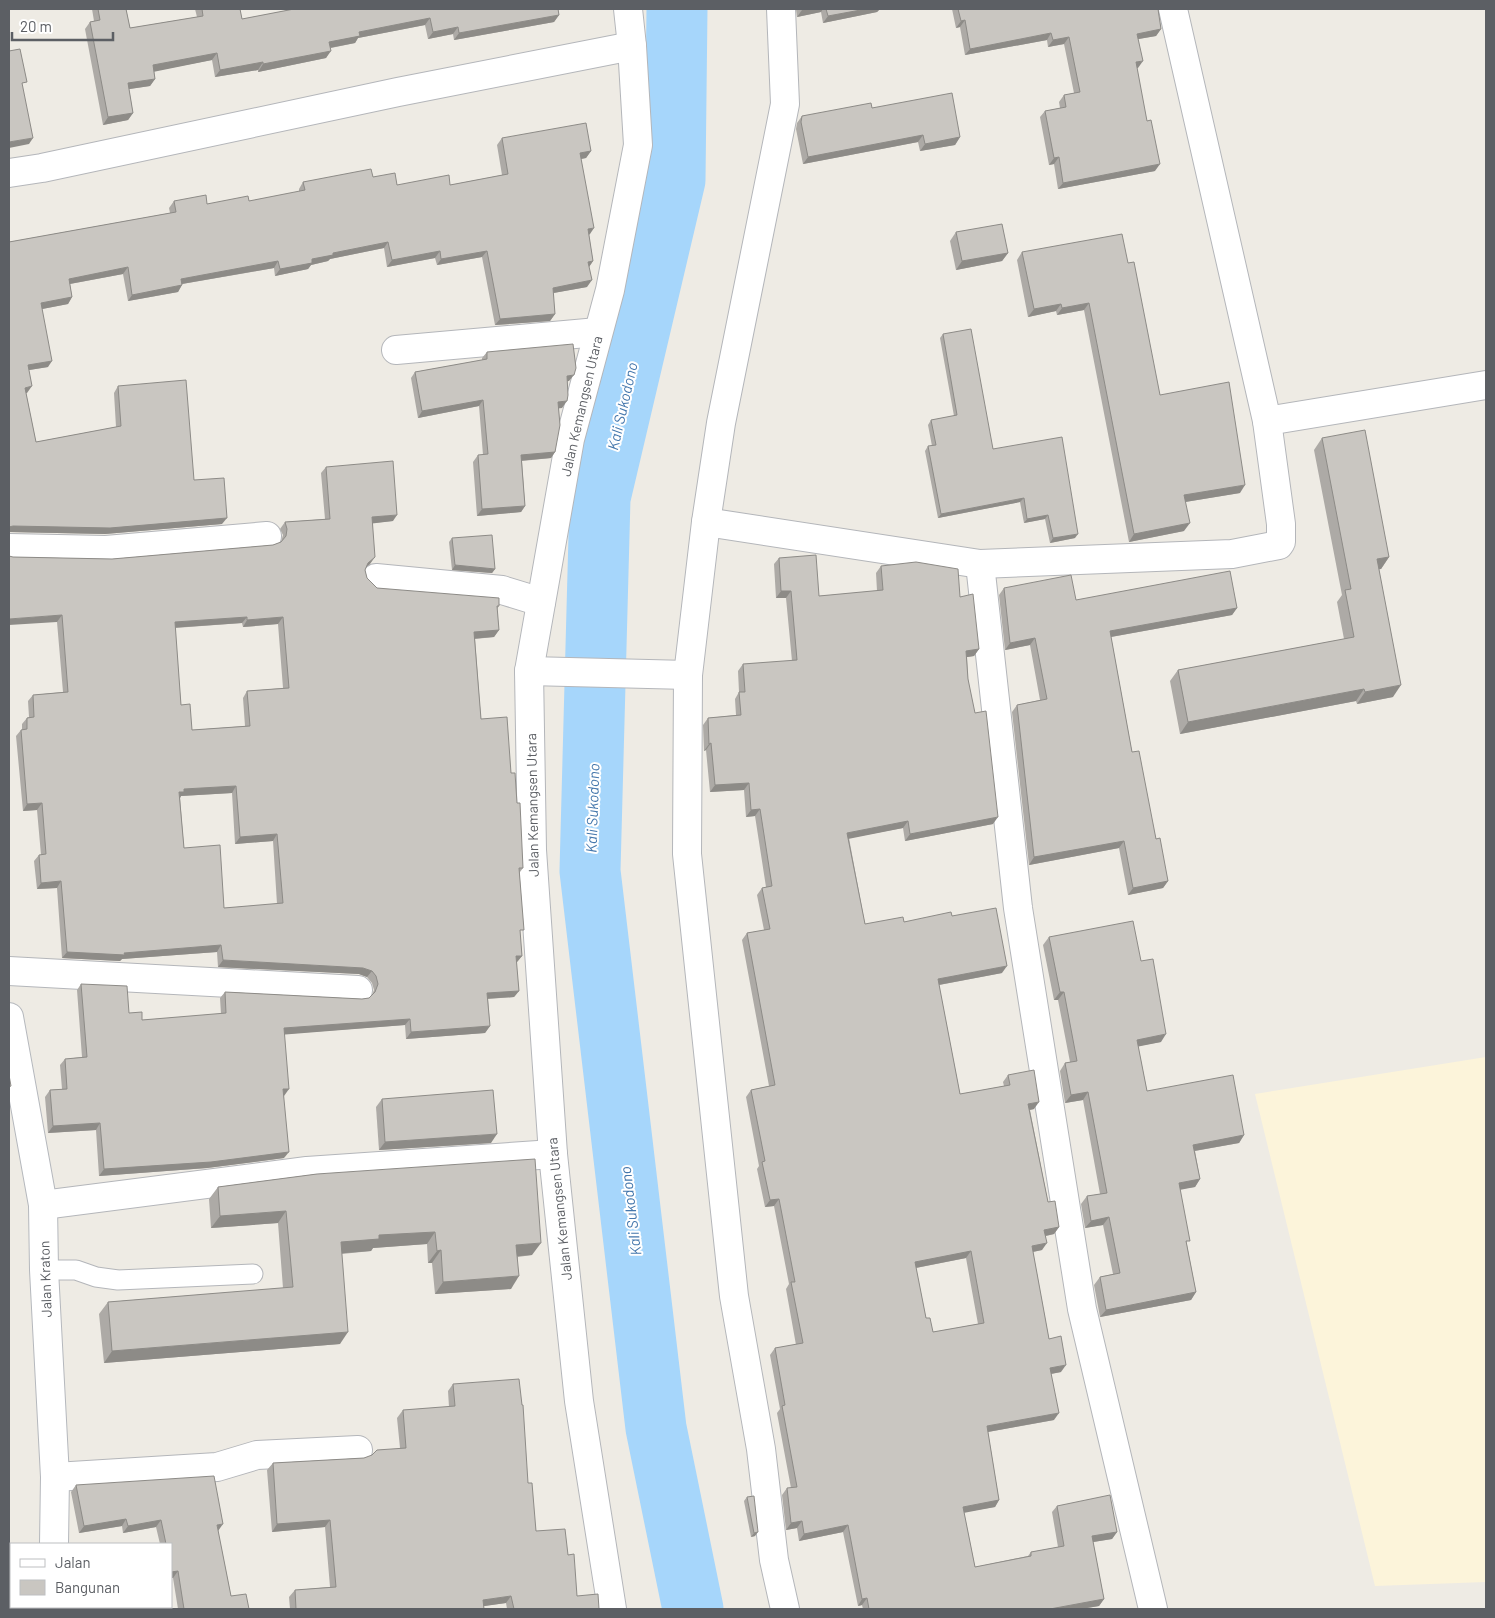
<svg xmlns="http://www.w3.org/2000/svg" width="1495" height="1618" font-family="Barlow,sans-serif">
  <style>
    .commercial { fill: #fcf4da }
    .lines { fill: none; stroke-linecap: round; stroke-linejoin: round }
    .river { stroke: #a6d6fb; stroke-width: 61 }
    .lane-casing { stroke: #b4b6ba; stroke-width: 21 }
    .street-casing { stroke: #b4b6ba; stroke-width: 30 }
    .secondary-casing { stroke: #b5b8bd; stroke-width: 30 }
    .lane { stroke: #fff; stroke-width: 19 }
    .street { stroke: #fff; stroke-width: 28 }
    .secondary { stroke: #fff; stroke-width: 28 }
    .wall { fill: #adaaa6; fill-rule: evenodd }
    .shaded-wall { fill: #8d8b87 }
    .building { fill: #c9c6c1; stroke: #8d8b87; fill-rule: evenodd }
    .labels { text-anchor: middle; dominant-baseline: central; stroke-width: 4; stroke-linejoin: round; paint-order: stroke }
    .street-label { font-size: 14px; fill: #5c5f64; stroke: #fff }
    .water-label { font-size: 15px; font-style: italic; fill: #4477ac; stroke: #fff }
  </style>
  <rect width="100%" height="100%" fill="#eeebe4"/>
  <path class="commercial" d="M 1486,1057 L 1486,1582 L 1375,1586 L 1255,1094 Z"/>
  <g class="lines">
    <path class="river" d="M 677,9 L 675,180 L 600,498 L 590,871 L 656,1428 L 693,1609"/>
    <defs>
      <path id="lane" d="M 44,1270 L 76,1270 L 96,1277 L 118,1280 L 253,1274"/>
      <g id="street">
        <path d="M 781,9 L 785,104 L 721,423 L 706,522 L 688,675 L 687,854 L 734,1296 L 761,1449 L 774,1560 L 785,1609"/>
        <path d="M 9,173 L 42,168 L 398,92 L 632,46"/>
        <path d="M 396,350 L 598,332"/>
        <path d="M 1267,421 L 1486,385"/>
        <path d="M 706,522 L 980,564 L 1232,554 L 1279,545 L 1281,542 L 1281,524 L 1267,421 L 1173,9"/>
        <path d="M 9,548 L 106,550 L 267,536"/>
        <path d="M 980,564 L 1018,908 L 1082,1309 L 1153,1609"/>
        <path d="M 376,578 L 502,590 L 541,602"/>
        <path d="M 529,671 L 688,675"/>
        <path d="M 9,971 L 358,990"/>
        <path d="M 43,1205 L 307,1171 L 553,1154"/>
        <path d="M 55,1477 L 217,1467 L 257,1455 L 358,1450"/>
        <path d="M 612,1609 L 579,1401 L 553,1154 L 532,850 L 529,671 L 570,439 L 610,290 L 638,145 L 632,46 L 628,9"/>
      </g>
      <g id="secondary">
        <path d="M 9,1017 L 43,1205 L 44,1270 L 55,1477 L 54,1544"/>
        <path d="M 53,1609 L 53,1607"/>
      </g>
    </defs>
    <use href="#lane" class="lane-casing"/>
    <use href="#street" class="street-casing"/>
    <use href="#secondary" class="secondary-casing"/>
    <use href="#lane" class="lane"/>
    <use href="#street" class="street"/>
    <use href="#secondary" class="secondary"/>
  </g>
  <g class="wall">
    <path d="M 92,9 L 126,9 L 130,28 L 197,17 L 195,9 L 240,9 L 242,19 L 289,10 L 288,9 L 558,9 L 559,15 L 554,22 L 454,40 L 453,34 L 428,39 L 425,25 L 358,38 L 355,43 L 331,48 L 326,58 L 258,72 L 258,70 L 215,77 L 212,60 L 154,71 L 155,79 L 150,86 L 129,89 L 133,113 L 128,120 L 103,125 L 85,29 L 90,22 L 94,21 Z"/>
    <path d="M 796,9 L 880,9 L 877,12 L 823,23 L 821,12 L 797,17 Z"/>
    <path d="M 952,9 L 1158,9 L 1161,29 L 1156,36 L 1138,39 L 1137,68 L 1155,171 L 1058,189 L 1054,164 L 1049,165 L 1040,117 L 1045,111 L 1060,108 L 1059,102 L 1064,95 L 1074,93 L 1064,44 L 1048,47 L 1047,40 L 965,55 L 960,27 L 956,28 Z"/>
    <path d="M 872,108 L 960,137 L 955,145 L 920,151 L 918,142 L 803,164 L 796,129 L 797,123 L 802,116 Z"/>
    <path d="M 502,138 L 591,151 L 586,158 L 581,159 L 590,234 L 589,235 L 593,261 L 589,267 L 587,287 L 553,293 L 555,314 L 550,321 L 495,325 L 482,257 L 437,265 L 435,258 L 387,267 L 384,248 L 330,259 L 328,261 L 311,265 L 308,269 L 275,276 L 274,268 L 182,284 L 178,292 L 128,301 L 123,274 L 70,284 L 72,297 L 68,304 L 42,309 L 48,367 L 29,370 L 27,393 L 26,393 L 36,442 L 116,427 L 114,393 L 118,386 L 194,480 L 222,524 L 105,534 L 9,532 L 9,242 L 170,213 L 169,208 L 174,201 L 207,204 L 249,201 L 299,192 L 299,189 L 303,182 L 373,177 L 397,185 L 450,185 L 502,175 L 497,145 Z"/>
    <path d="M 956,232 L 1008,253 L 1002,261 L 956,270 L 950,241 Z"/>
    <path d="M 1022,252 L 1128,263 L 1160,395 L 1240,493 L 1185,502 L 1184,531 L 1129,542 L 1084,310 L 1057,315 L 1056,311 L 1028,317 L 1017,260 Z"/>
    <path d="M 943,334 L 993,449 L 1075,538 L 1050,543 L 1045,519 L 1024,523 L 1020,502 L 938,518 L 925,451 L 928,446 L 932,446 L 928,425 L 931,420 L 954,416 L 940,338 Z"/>
    <path d="M 487,352 L 569,381 L 567,381 L 562,408 L 559,408 L 555,452 L 551,458 L 522,461 L 525,506 L 521,512 L 477,516 L 473,462 L 478,455 L 483,455 L 479,406 L 418,418 L 411,378 L 415,372 L 482,360 L 482,358 Z"/>
    <path d="M 1322,438 L 1389,557 L 1381,569 L 1379,569 L 1393,697 L 1357,704 L 1356,701 L 1180,734 L 1170,681 L 1178,670 L 1344,639 L 1337,602 L 1342,595 L 1314,450 Z"/>
    <path d="M 326,467 L 393,521 L 373,523 L 370,564 L 366,567 L 365,570 L 367,578 L 377,588 L 499,606 L 497,609 L 499,630 L 494,637 L 475,639 L 481,719 L 511,773 L 523,868 L 520,872 L 520,935 L 522,956 L 517,962 L 516,962 L 519,991 L 514,997 L 488,999 L 490,1026 L 485,1033 L 406,1039 L 405,1025 L 284,1034 L 284,1158 L 207,1168 L 99,1176 L 96,1130 L 48,1133 L 45,1097 L 50,1090 L 62,1089 L 60,1065 L 65,1059 L 82,1057 L 77,990 L 81,984 L 129,1013 L 142,1020 L 221,1014 L 220,998 L 225,992 L 362,999 L 369,998 L 372,995 L 374,990 L 372,983 L 367,977 L 359,974 L 218,967 L 217,952 L 122,959 L 120,961 L 62,958 L 57,888 L 37,889 L 34,861 L 39,855 L 41,855 L 37,810 L 23,811 L 16,736 L 21,730 L 22,730 L 22,724 L 27,718 L 29,717 L 28,701 L 33,695 L 63,692 L 57,622 L 13,557 L 112,559 L 273,545 L 281,542 L 283,535 L 280,529 L 285,522 L 325,519 L 321,473 ZM 242,623 L 243,627 L 278,624 L 283,688 L 247,691 L 243,698 L 245,726 L 192,730 L 181,705 L 175,628 ZM 232,793 L 235,844 L 273,841 L 277,904 L 224,908 L 184,848 L 180,798 L 181,796 Z"/>
    <path d="M 452,538 L 495,569 L 492,573 L 452,570 L 449,542 Z"/>
    <path d="M 779,558 L 819,596 L 877,591 L 876,573 L 881,566 L 960,597 L 979,649 L 974,656 L 967,657 L 968,679 L 993,824 L 905,841 L 903,828 L 849,838 L 865,924 L 904,922 L 952,916 L 1002,973 L 939,985 L 960,1094 L 1004,1086 L 1003,1082 L 1008,1075 L 1034,1109 L 1030,1110 L 1048,1202 L 1059,1227 L 1054,1234 L 1046,1236 L 1042,1250 L 1033,1252 L 1049,1339 L 1061,1372 L 1051,1374 L 1054,1420 L 988,1432 L 999,1500 L 995,1507 L 964,1512 L 975,1567 L 1028,1556 L 1031,1552 L 1058,1547 L 1052,1512 L 1057,1506 L 1117,1532 L 1112,1539 L 1093,1542 L 1104,1599 L 1099,1606 L 1081,1609 L 863,1609 L 862,1605 L 858,1606 L 843,1532 L 799,1541 L 797,1528 L 786,1530 L 782,1495 L 787,1488 L 791,1488 L 777,1413 L 780,1409 L 770,1355 L 775,1348 L 796,1345 L 786,1289 L 789,1284 L 774,1206 L 765,1207 L 757,1169 L 759,1166 L 746,1097 L 751,1090 L 769,1086 L 742,940 L 747,933 L 764,930 L 757,895 L 762,888 L 766,887 L 755,816 L 746,817 L 744,790 L 710,792 L 706,750 L 704,751 L 703,725 L 708,718 L 736,715 L 735,699 L 739,692 L 738,671 L 743,664 L 792,661 L 786,598 L 776,598 L 774,564 ZM 966,1258 L 978,1324 L 933,1332 L 926,1318 L 916,1268 Z"/>
    <path d="M 1004,588 L 1076,600 L 1237,608 L 1232,615 L 1111,637 L 1132,752 L 1168,881 L 1163,888 L 1128,895 L 1119,848 L 1029,865 L 1012,712 L 1017,705 L 1040,700 L 1030,645 L 1005,650 L 999,595 Z"/>
    <path d="M 1049,937 L 1141,961 L 1161,1042 L 1138,1046 L 1147,1091 L 1244,1135 L 1239,1143 L 1195,1151 L 1200,1179 L 1195,1187 L 1180,1189 L 1187,1245 L 1196,1292 L 1191,1300 L 1100,1317 L 1094,1285 L 1100,1277 L 1113,1274 L 1103,1225 L 1085,1228 L 1081,1204 L 1087,1196 L 1100,1194 L 1083,1100 L 1065,1103 L 1060,1071 L 1065,1063 L 1070,1062 L 1058,1000 L 1054,1000 L 1043,945 Z"/>
    <path d="M 382,1099 L 491,1143 L 379,1150 L 376,1107 Z"/>
    <path d="M 317,1174 L 532,1255 L 518,1257 L 511,1289 L 435,1294 L 432,1263 L 428,1263 L 427,1244 L 373,1248 L 371,1251 L 342,1254 L 340,1344 L 104,1363 L 99,1314 L 108,1302 L 283,1288 L 278,1223 L 211,1228 L 209,1199 L 218,1187 Z"/>
    <path d="M 453,1384 L 528,1483 L 536,1531 L 568,1555 L 577,1596 L 599,1609 L 507,1609 L 506,1603 L 483,1606 L 484,1609 L 290,1609 L 289,1597 L 295,1590 L 330,1587 L 325,1527 L 272,1532 L 267,1470 L 273,1463 L 364,1458 L 400,1448 L 397,1418 L 403,1410 L 449,1407 L 448,1391 Z"/>
    <path d="M 76,1485 L 218,1531 L 231,1596 L 249,1609 L 178,1609 L 173,1578 L 171,1578 L 171,1544 L 160,1544 L 156,1527 L 123,1533 L 122,1526 L 79,1533 L 71,1492 Z"/>
    <path d="M 747,1497 L 755,1536 L 751,1537 L 744,1501 Z"/>
  </g>
  <g class="shaded-wall">
    <path d="M 807,9 L 823,9 L 821,12 L 797,17 L 802,10 Z"/>
    <path d="M 866,9 L 880,9 L 877,12 L 823,23 L 828,16 Z"/>
    <path d="M 559,15 L 554,22 L 454,40 L 459,33 Z"/>
    <path d="M 430,18 L 425,25 L 358,38 L 355,43 L 324,49 L 329,42 L 359,32 Z"/>
    <path d="M 965,20 L 960,27 L 956,28 L 961,21 Z"/>
    <path d="M 458,27 L 453,34 L 428,39 L 433,32 Z"/>
    <path d="M 1161,29 L 1156,36 L 1133,40 L 1137,34 Z"/>
    <path d="M 1051,33 L 1047,40 L 965,55 L 970,49 Z"/>
    <path d="M 1069,37 L 1064,44 L 1048,47 L 1053,40 Z"/>
    <path d="M 331,51 L 326,58 L 258,72 L 263,64 Z"/>
    <path d="M 217,53 L 212,60 L 148,73 L 153,65 Z"/>
    <path d="M 1143,61 L 1138,68 L 1132,69 L 1136,62 Z"/>
    <path d="M 263,62 L 258,70 L 215,77 L 220,70 Z"/>
    <path d="M 155,79 L 150,86 L 123,90 L 128,83 Z"/>
    <path d="M 133,113 L 128,120 L 103,125 L 108,117 Z"/>
    <path d="M 923,135 L 918,142 L 803,164 L 808,157 Z"/>
    <path d="M 960,137 L 955,145 L 920,151 L 925,144 Z"/>
    <path d="M 33,138 L 29,144 L 9,148 L 9,142 Z"/>
    <path d="M 591,151 L 586,158 L 575,160 L 580,153 Z"/>
    <path d="M 1059,157 L 1054,164 L 1049,165 L 1054,158 Z"/>
    <path d="M 1160,164 L 1155,171 L 1058,189 L 1063,183 Z"/>
    <path d="M 594,228 L 590,234 L 584,236 L 588,229 Z"/>
    <path d="M 388,242 L 384,248 L 330,259 L 328,261 L 311,265 L 308,269 L 275,276 L 280,269 L 333,253 Z"/>
    <path d="M 440,251 L 435,258 L 387,267 L 392,260 Z"/>
    <path d="M 487,251 L 482,257 L 437,265 L 441,259 Z"/>
    <path d="M 1008,253 L 1002,261 L 956,270 L 962,261 Z"/>
    <path d="M 278,261 L 274,268 L 176,285 L 181,279 Z"/>
    <path d="M 593,261 L 589,267 L 588,262 Z"/>
    <path d="M 128,267 L 123,274 L 64,285 L 69,279 Z"/>
    <path d="M 592,280 L 587,287 L 548,294 L 553,288 Z"/>
    <path d="M 182,285 L 178,292 L 128,301 L 132,295 Z"/>
    <path d="M 72,297 L 68,304 L 37,310 L 41,303 Z"/>
    <path d="M 1089,303 L 1084,310 L 1057,315 L 1062,308 Z"/>
    <path d="M 1061,304 L 1056,311 L 1028,317 L 1034,309 Z"/>
    <path d="M 555,314 L 550,321 L 495,325 L 500,319 Z"/>
    <path d="M 52,361 L 48,367 L 23,371 L 28,365 Z"/>
    <path d="M 574,375 L 569,381 L 562,382 L 567,376 Z"/>
    <path d="M 32,386 L 27,393 L 20,394 L 25,388 Z"/>
    <path d="M 483,400 L 479,406 L 418,418 L 422,411 Z"/>
    <path d="M 567,401 L 562,408 L 554,409 L 558,402 Z"/>
    <path d="M 555,452 L 551,458 L 517,461 L 521,455 Z"/>
    <path d="M 1245,485 L 1240,493 L 1179,503 L 1184,495 Z"/>
    <path d="M 1024,498 L 1020,502 L 938,518 L 941,514 Z"/>
    <path d="M 525,506 L 521,512 L 477,516 L 482,509 Z"/>
    <path d="M 397,515 L 393,521 L 368,524 L 372,517 Z"/>
    <path d="M 1048,515 L 1045,519 L 1024,523 L 1027,519 Z"/>
    <path d="M 227,518 L 222,524 L 105,534 L 9,532 L 9,527 L 13,526 Z"/>
    <path d="M 1190,523 L 1184,531 L 1129,542 L 1134,534 Z"/>
    <path d="M 1078,534 L 1075,538 L 1050,543 L 1053,538 Z"/>
    <path d="M 375,557 L 370,564 L 363,569 L 368,563 Z"/>
    <path d="M 1389,557 L 1381,569 L 1369,571 L 1377,559 Z"/>
    <path d="M 455,565 L 495,569 L 492,573 L 452,570 Z"/>
    <path d="M 781,591 L 791,591 L 786,598 L 776,598 Z"/>
    <path d="M 1237,608 L 1232,615 L 1105,638 L 1110,631 Z"/>
    <path d="M 62,615 L 57,622 L 9,625 L 9,619 Z"/>
    <path d="M 247,617 L 242,623 L 170,628 L 175,622 Z"/>
    <path d="M 283,617 L 278,624 L 243,627 L 247,620 Z"/>
    <path d="M 499,630 L 494,637 L 470,639 L 474,632 Z"/>
    <path d="M 1035,638 L 1030,645 L 1005,650 L 1010,643 Z"/>
    <path d="M 979,649 L 974,656 L 961,658 L 966,651 Z"/>
    <path d="M 1401,685 L 1393,697 L 1357,704 L 1365,692 Z"/>
    <path d="M 1364,689 L 1356,701 L 1180,734 L 1188,722 Z"/>
    <path d="M 711,743 L 706,750 L 704,751 L 709,744 Z"/>
    <path d="M 749,783 L 744,790 L 710,792 L 715,785 Z"/>
    <path d="M 236,786 L 232,793 L 181,796 L 180,798 L 179,792 L 184,789 Z"/>
    <path d="M 42,803 L 37,810 L 23,811 L 27,804 Z"/>
    <path d="M 760,809 L 755,816 L 746,817 L 751,810 Z"/>
    <path d="M 998,817 L 993,824 L 905,841 L 910,834 Z"/>
    <path d="M 908,821 L 903,828 L 843,840 L 847,833 Z"/>
    <path d="M 277,834 L 273,841 L 235,844 L 240,837 Z"/>
    <path d="M 1124,841 L 1119,848 L 1029,865 L 1034,857 Z"/>
    <path d="M 61,881 L 57,888 L 37,889 L 41,883 Z"/>
    <path d="M 1168,881 L 1163,888 L 1128,895 L 1133,888 Z"/>
    <path d="M 221,945 L 217,952 L 122,959 L 120,961 L 62,958 L 67,952 L 124,953 Z"/>
    <path d="M 516,956 L 522,956 L 517,962 L 511,963 Z"/>
    <path d="M 223,960 L 363,968 L 372,971 L 367,977 L 359,974 L 218,967 Z"/>
    <path d="M 1007,966 L 1002,973 L 933,986 L 938,979 Z"/>
    <path d="M 519,991 L 514,997 L 482,999 L 487,993 Z"/>
    <path d="M 1060,992 L 1064,992 L 1058,1000 L 1054,1000 Z"/>
    <path d="M 410,1019 L 405,1025 L 279,1035 L 284,1028 Z"/>
    <path d="M 490,1026 L 485,1033 L 406,1039 L 411,1032 Z"/>
    <path d="M 1166,1034 L 1161,1042 L 1131,1048 L 1137,1040 Z"/>
    <path d="M 283,1089 L 289,1089 L 284,1096 Z"/>
    <path d="M 1088,1092 L 1083,1100 L 1065,1103 L 1071,1095 Z"/>
    <path d="M 1039,1102 L 1034,1109 L 1024,1111 L 1028,1104 Z"/>
    <path d="M 100,1123 L 96,1130 L 48,1133 L 53,1126 Z"/>
    <path d="M 497,1134 L 491,1143 L 379,1150 L 385,1142 Z"/>
    <path d="M 1244,1135 L 1239,1143 L 1188,1152 L 1193,1145 Z"/>
    <path d="M 289,1152 L 284,1158 L 207,1168 L 99,1176 L 104,1169 Z"/>
    <path d="M 1200,1179 L 1195,1187 L 1174,1191 L 1179,1183 Z"/>
    <path d="M 779,1199 L 774,1206 L 765,1207 L 770,1200 Z"/>
    <path d="M 286,1211 L 278,1223 L 211,1228 L 220,1216 Z"/>
    <path d="M 1109,1217 L 1103,1225 L 1085,1228 L 1091,1221 Z"/>
    <path d="M 1059,1227 L 1054,1234 L 1040,1237 L 1044,1230 Z"/>
    <path d="M 435,1232 L 427,1244 L 373,1248 L 371,1251 L 333,1254 L 341,1242 L 379,1235 Z"/>
    <path d="M 541,1243 L 532,1255 L 508,1257 L 516,1245 Z"/>
    <path d="M 1047,1243 L 1042,1250 L 1027,1253 L 1032,1246 Z"/>
    <path d="M 441,1250 L 432,1263 L 428,1263 L 437,1251 Z"/>
    <path d="M 971,1251 L 966,1258 L 910,1269 L 915,1262 Z"/>
    <path d="M 519,1276 L 511,1289 L 435,1294 L 443,1282 Z"/>
    <path d="M 1196,1292 L 1191,1300 L 1100,1317 L 1106,1310 Z"/>
    <path d="M 348,1332 L 340,1344 L 104,1363 L 112,1351 Z"/>
    <path d="M 1066,1365 L 1061,1372 L 1045,1375 L 1050,1368 Z"/>
    <path d="M 1059,1413 L 1054,1420 L 982,1433 L 987,1426 Z"/>
    <path d="M 999,1500 L 995,1507 L 958,1514 L 963,1507 Z"/>
    <path d="M 126,1519 L 122,1526 L 79,1533 L 84,1526 Z"/>
    <path d="M 161,1520 L 156,1527 L 123,1533 L 128,1526 Z"/>
    <path d="M 330,1520 L 325,1527 L 272,1532 L 277,1524 Z"/>
    <path d="M 802,1521 L 797,1528 L 786,1530 L 791,1523 Z"/>
    <path d="M 223,1524 L 218,1531 L 217,1525 Z"/>
    <path d="M 848,1525 L 843,1532 L 799,1541 L 804,1534 Z"/>
    <path d="M 758,1532 L 755,1536 L 751,1537 L 754,1533 Z"/>
    <path d="M 1117,1532 L 1112,1539 L 1087,1543 L 1092,1536 Z"/>
    <path d="M 178,1571 L 173,1578 L 171,1578 L 171,1572 Z"/>
    <path d="M 511,1596 L 506,1603 L 478,1607 L 483,1600 Z"/>
    <path d="M 867,1598 L 862,1605 L 858,1606 L 862,1599 Z"/>
    <path d="M 1104,1599 L 1099,1606 L 1081,1609 L 1050,1609 Z"/>
  </g>
  <g class="building">
    <path d="M 98,9 L 126,9 L 130,28 L 203,16 L 202,9 L 240,9 L 242,19 L 294,9 L 558,9 L 559,15 L 459,33 L 458,27 L 433,32 L 430,18 L 359,32 L 360,36 L 329,42 L 331,51 L 263,64 L 263,62 L 220,70 L 217,53 L 153,65 L 155,79 L 128,83 L 133,113 L 108,117 L 90,22 L 100,20 Z"/>
    <path d="M 826,9 L 866,9 L 828,16 Z"/>
    <path d="M 958,9 L 1158,9 L 1161,29 L 1137,34 L 1143,61 L 1136,62 L 1147,121 L 1151,120 L 1160,164 L 1063,183 L 1059,157 L 1054,158 L 1045,111 L 1066,107 L 1064,95 L 1080,92 L 1069,37 L 1053,40 L 1051,33 L 970,49 L 965,20 L 961,21 Z"/>
    <path d="M 20,49 L 27,82 L 22,83 L 33,138 L 9,142 L 9,51 Z"/>
    <path d="M 952,93 L 960,137 L 925,144 L 923,135 L 808,157 L 801,122 L 802,116 L 871,103 L 872,108 Z"/>
    <path d="M 586,123 L 591,151 L 580,153 L 594,228 L 588,229 L 593,261 L 588,262 L 592,280 L 553,288 L 555,314 L 500,319 L 487,251 L 441,259 L 440,251 L 392,260 L 388,242 L 333,253 L 333,255 L 312,259 L 312,263 L 280,269 L 278,261 L 181,279 L 182,285 L 132,295 L 128,267 L 69,279 L 72,297 L 41,303 L 52,361 L 28,365 L 32,386 L 25,388 L 36,442 L 121,426 L 118,386 L 186,380 L 194,480 L 224,478 L 227,518 L 110,528 L 13,526 L 9,527 L 9,242 L 176,212 L 174,201 L 206,195 L 207,204 L 248,196 L 249,201 L 305,190 L 303,182 L 371,169 L 373,177 L 395,173 L 397,185 L 449,175 L 450,185 L 508,174 L 502,138 Z"/>
    <path d="M 1002,224 L 1008,253 L 962,261 L 956,232 Z"/>
    <path d="M 1122,234 L 1128,263 L 1134,262 L 1160,395 L 1229,382 L 1245,485 L 1184,495 L 1190,523 L 1134,534 L 1089,303 L 1062,308 L 1061,304 L 1034,309 L 1022,252 Z"/>
    <path d="M 971,329 L 993,449 L 1062,437 L 1078,534 L 1053,538 L 1048,515 L 1027,519 L 1024,498 L 941,514 L 928,446 L 936,445 L 931,420 L 957,415 L 943,334 Z"/>
    <path d="M 573,344 L 576,368 L 574,375 L 567,376 L 568,395 L 567,401 L 558,402 L 560,425 L 555,452 L 521,455 L 525,506 L 482,509 L 478,455 L 488,454 L 483,400 L 422,411 L 415,372 L 487,359 L 487,352 Z"/>
    <path d="M 1365,430 L 1389,557 L 1377,559 L 1401,685 L 1365,692 L 1364,689 L 1188,722 L 1178,670 L 1354,637 L 1345,590 L 1351,589 L 1322,438 Z"/>
    <path d="M 393,461 L 397,515 L 372,517 L 375,557 L 368,563 L 365,570 L 367,578 L 377,588 L 499,598 L 499,606 L 497,606 L 499,630 L 474,632 L 481,719 L 507,717 L 511,773 L 515,773 L 517,803 L 520,803 L 523,868 L 519,868 L 524,930 L 520,930 L 522,956 L 516,956 L 519,991 L 487,993 L 490,1026 L 411,1032 L 410,1019 L 284,1028 L 289,1089 L 283,1089 L 289,1152 L 211,1162 L 104,1169 L 100,1123 L 53,1126 L 50,1090 L 67,1089 L 65,1059 L 87,1057 L 81,984 L 127,986 L 129,1013 L 142,1012 L 142,1020 L 226,1013 L 225,992 L 362,999 L 369,998 L 375,992 L 378,984 L 376,976 L 372,971 L 363,968 L 223,960 L 221,945 L 124,953 L 125,955 L 67,952 L 61,881 L 41,883 L 39,855 L 46,854 L 42,803 L 27,804 L 21,730 L 27,729 L 27,718 L 34,717 L 33,695 L 68,692 L 62,615 L 9,619 L 9,556 L 13,557 L 112,559 L 273,545 L 281,542 L 286,536 L 287,529 L 285,522 L 330,519 L 326,467 ZM 247,617 L 247,620 L 283,617 L 289,688 L 247,691 L 250,726 L 192,730 L 190,704 L 181,705 L 175,622 ZM 236,786 L 240,837 L 277,834 L 283,903 L 224,908 L 220,845 L 184,848 L 179,792 L 184,792 L 184,789 Z"/>
    <path d="M 492,535 L 495,569 L 455,565 L 452,538 Z"/>
    <path d="M 816,555 L 819,596 L 883,590 L 881,566 L 916,562 L 958,569 L 960,597 L 973,594 L 979,649 L 966,651 L 968,679 L 975,713 L 986,711 L 998,817 L 910,834 L 908,821 L 847,833 L 865,924 L 903,917 L 904,922 L 951,912 L 952,916 L 996,908 L 1007,966 L 938,979 L 960,1094 L 1010,1085 L 1008,1075 L 1034,1070 L 1039,1102 L 1028,1104 L 1048,1202 L 1055,1201 L 1059,1227 L 1044,1230 L 1047,1243 L 1032,1246 L 1049,1339 L 1061,1336 L 1066,1365 L 1050,1368 L 1059,1413 L 987,1426 L 999,1500 L 963,1507 L 975,1567 L 1031,1556 L 1031,1552 L 1064,1546 L 1057,1506 L 1110,1495 L 1117,1532 L 1092,1536 L 1104,1599 L 1050,1609 L 869,1609 L 867,1598 L 862,1599 L 848,1525 L 804,1534 L 802,1521 L 791,1523 L 787,1488 L 797,1487 L 782,1406 L 785,1405 L 775,1348 L 803,1343 L 791,1282 L 795,1282 L 779,1199 L 770,1200 L 762,1162 L 765,1161 L 751,1090 L 775,1085 L 747,933 L 770,929 L 762,888 L 772,886 L 760,809 L 751,810 L 749,783 L 715,785 L 711,743 L 709,744 L 708,718 L 741,715 L 739,692 L 745,692 L 743,664 L 797,660 L 791,591 L 781,591 L 779,558 ZM 971,1251 L 984,1323 L 933,1332 L 930,1318 L 926,1318 L 915,1262 Z"/>
    <path d="M 1230,571 L 1237,608 L 1110,631 L 1132,752 L 1139,751 L 1156,839 L 1160,838 L 1168,881 L 1133,888 L 1124,841 L 1034,857 L 1017,705 L 1047,699 L 1035,638 L 1010,643 L 1004,588 L 1071,575 L 1076,600 Z"/>
    <path d="M 1133,921 L 1141,961 L 1153,959 L 1166,1034 L 1137,1040 L 1147,1091 L 1233,1075 L 1244,1135 L 1193,1145 L 1200,1179 L 1179,1183 L 1190,1241 L 1186,1241 L 1196,1292 L 1106,1310 L 1100,1277 L 1120,1273 L 1109,1217 L 1091,1221 L 1087,1196 L 1107,1193 L 1088,1092 L 1071,1095 L 1065,1063 L 1077,1061 L 1064,992 L 1060,992 L 1049,937 Z"/>
    <path d="M 9,1075 L 11,1086 L 9,1087 Z"/>
    <path d="M 493,1090 L 497,1134 L 385,1142 L 382,1099 Z"/>
    <path d="M 535,1159 L 541,1243 L 516,1245 L 519,1276 L 443,1282 L 441,1250 L 437,1251 L 435,1232 L 379,1235 L 379,1239 L 341,1242 L 348,1332 L 112,1351 L 108,1302 L 293,1287 L 286,1211 L 220,1216 L 218,1187 L 317,1174 Z"/>
    <path d="M 519,1379 L 522,1405 L 523,1405 L 528,1483 L 532,1483 L 536,1531 L 565,1529 L 568,1555 L 574,1554 L 577,1596 L 598,1594 L 599,1609 L 514,1609 L 511,1596 L 483,1600 L 484,1609 L 296,1609 L 295,1590 L 336,1587 L 330,1520 L 277,1524 L 273,1463 L 364,1458 L 372,1455 L 377,1450 L 406,1448 L 403,1410 L 455,1406 L 453,1384 Z"/>
    <path d="M 214,1476 L 223,1524 L 217,1525 L 231,1596 L 246,1594 L 249,1609 L 184,1609 L 178,1571 L 171,1572 L 171,1544 L 166,1544 L 161,1520 L 128,1526 L 126,1519 L 84,1526 L 76,1485 Z"/>
    <path d="M 754,1496 L 758,1532 L 754,1533 L 747,1497 Z"/>
  </g>
  <g class="labels">
    <g class="street-label">
      <text transform="translate(581 406) rotate(-77)">Jalan Kemangsen Utara</text>
      <text transform="translate(532 805) rotate(-91)">Jalan Kemangsen Utara</text>
      <text transform="translate(559 1209) rotate(-96)">Jalan Kemangsen Utara</text>
      <text transform="translate(45 1279) rotate(-92)">Jalan Kraton</text>
    </g>
    <g class="water-label">
      <text transform="translate(622 406) rotate(-77)">Kali Sukodono</text>
      <text transform="translate(592 808) rotate(-88)">Kali Sukodono</text>
      <text transform="translate(630 1211) rotate(-97)">Kali Sukodono</text>
    </g>
  </g>
  <rect width="1495" height="1618" fill="none" stroke="#5c5f64" stroke-width="20"/>
  <rect x="10" y="1543" width="162" height="65" fill="#ffffff" stroke="#bebfc1"/>
  <rect x="20" y="1559" width="25" height="8" fill="#ffffff" stroke="#bebfc1"/>
  <text x="55" y="1568" font-size="15" fill="#5c5f64">Jalan</text>
  <rect x="20" y="1580" width="25" height="15" fill="#c9c6c1" stroke="#bebfc1"/>
  <text x="55" y="1593" font-size="15" fill="#5c5f64">Bangunan</text>
  <path d="M12 32v8h101v-8" fill="none" stroke="#5c5f64" stroke-width="2.5"/>
  <text x="20" y="32" font-size="15" fill="#5c5f64" stroke="#ffffff" stroke-width="4" paint-order="stroke">20 m</text>
</svg>
